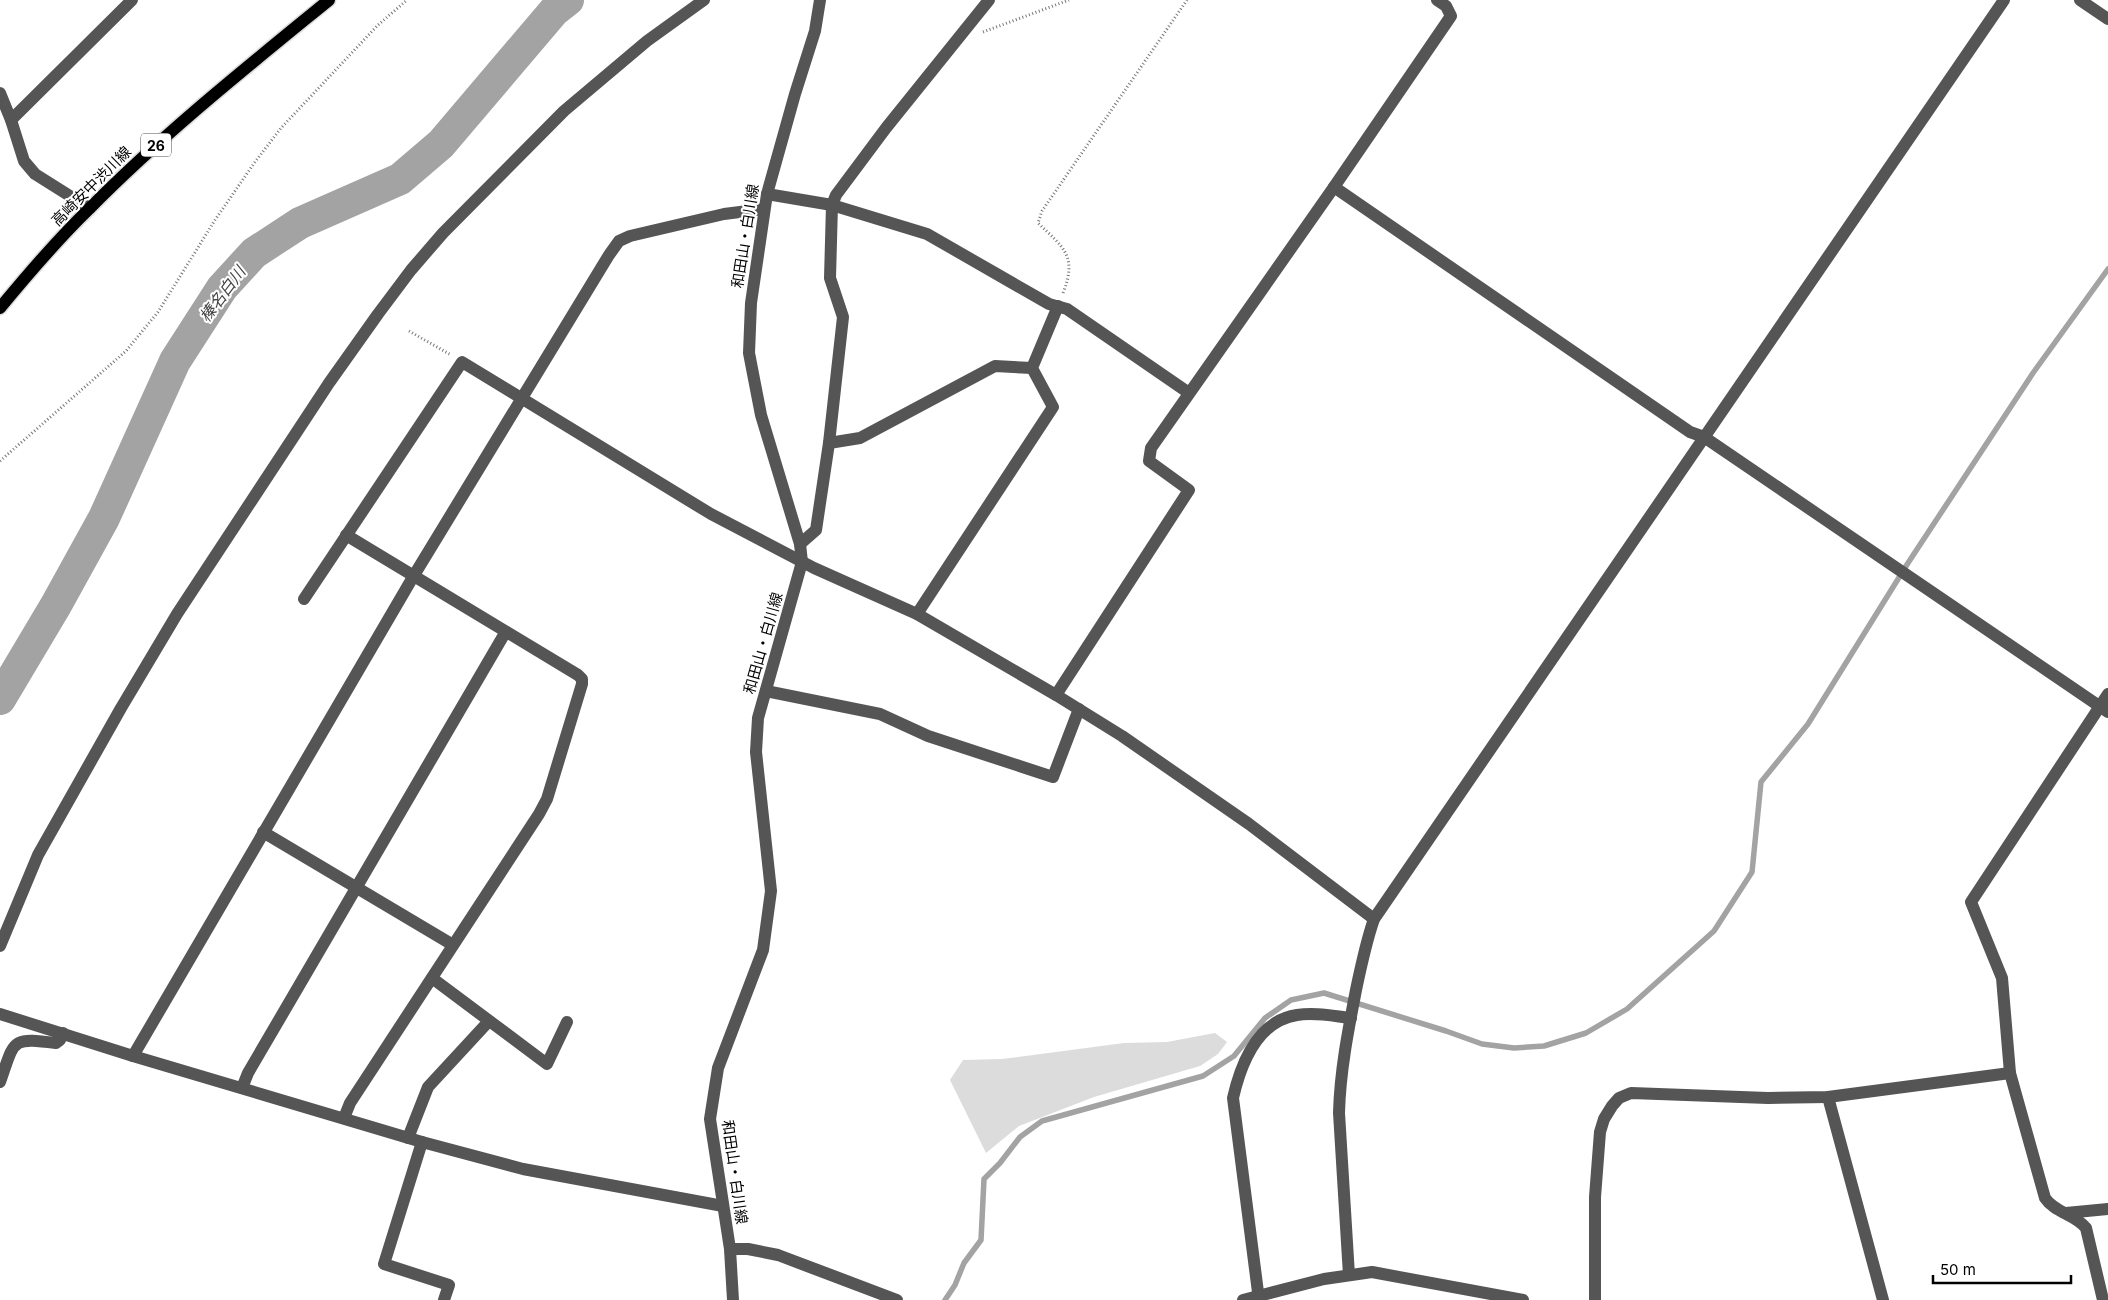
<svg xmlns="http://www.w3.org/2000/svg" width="2108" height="1300" font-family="Inter,'Noto Sans JP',sans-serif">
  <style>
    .green { fill: #dcdcdc }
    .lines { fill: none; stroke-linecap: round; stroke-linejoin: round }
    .stream { stroke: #a3a3a3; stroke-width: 5.5 }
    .river { stroke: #a3a3a3; stroke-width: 32 }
    .major-casing { stroke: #dbdbdb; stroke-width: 15 }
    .path { stroke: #777; stroke-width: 3; stroke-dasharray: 1 2.5; stroke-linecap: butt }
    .minor { stroke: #555; stroke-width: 12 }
    .major { stroke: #000; stroke-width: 12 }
    .labels { text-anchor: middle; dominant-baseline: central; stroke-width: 4; stroke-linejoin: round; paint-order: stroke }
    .shield { fill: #fff; stroke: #4c4c4c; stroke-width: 1 }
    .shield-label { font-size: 14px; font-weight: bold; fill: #000 }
    .street-label { font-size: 15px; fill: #000; stroke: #fff }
    .water-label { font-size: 16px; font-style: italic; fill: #444; stroke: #fff }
  </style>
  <rect width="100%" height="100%" fill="#fff"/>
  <path class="green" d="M 1215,1033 L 1227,1042 L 1218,1054 L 1200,1066 L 1094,1097 L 1019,1126 L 986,1153 L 950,1080 L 963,1060 L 1002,1059 L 1124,1043 L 1167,1042 Z"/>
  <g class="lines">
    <path class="stream" d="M 945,1300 L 955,1285 L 964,1263 L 981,1240 L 984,1179 L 1000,1163 L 1020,1137 L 1042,1121 L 1203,1076 L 1234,1056 L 1265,1018 L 1291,1000 L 1324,993 L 1446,1031 L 1482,1044 L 1514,1048 L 1544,1046 L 1586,1033 L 1627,1009 L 1714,931 L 1752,872 L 1761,782 L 1808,724 L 1908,563 L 2033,373 L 2108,269"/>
    <path class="river" d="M 0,699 L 56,605 L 104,518 L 175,361 L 222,288 L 254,253 L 300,223 L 400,179 L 441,144 L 554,11 L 568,0"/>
    <defs>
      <path id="major" d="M 0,308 C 28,274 57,240 89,209 C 163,134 247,67 329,0"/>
    </defs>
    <use href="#major" class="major-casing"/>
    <g class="path">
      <path d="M 983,32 L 1069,0"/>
      <path d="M 1063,293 C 1078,256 1063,247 1038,223 L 1042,211 L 1187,0"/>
      <path d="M 409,331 L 451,355"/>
      <path d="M 0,461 L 126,351 L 158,312 L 215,220 L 255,162 L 281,128 L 378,25 L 407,0"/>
    </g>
    <g class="minor">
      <path d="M 2080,0 L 2108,19"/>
      <path d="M 0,93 L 11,120 L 24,161 L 35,174 L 89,208"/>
      <path d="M 11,120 L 132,0"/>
      <path d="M 1334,187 L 1690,432 L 1704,437 L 2108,712"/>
      <path d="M 767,194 L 832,205 L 927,234 L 1049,304 L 1067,309 L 1189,393"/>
      <path d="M 829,443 L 860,438 L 995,366 L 1032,368"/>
      <path d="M 800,544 L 816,530 L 829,443 L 843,317 L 830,278 L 832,205 L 836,195 L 886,128 L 989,0"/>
      <path d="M 304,599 L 462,362 L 711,514 L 814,568 L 917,614 L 1056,695 L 1122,736 L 1249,824 L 1374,919"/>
      <path d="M 917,614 L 1053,407 L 1032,368 L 1058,306"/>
      <path d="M 766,691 L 880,714 L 928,736 L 1053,777 L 1079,709"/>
      <path d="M 1056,695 L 1189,490 L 1149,461 L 1151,448 L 1334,187 L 1451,16 L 1446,6 L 1437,0"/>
      <path d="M 263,832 L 453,945"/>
      <path d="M 0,946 L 38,855 L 121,708 L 177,614 L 329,383 L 378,314 L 411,270 L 443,233 L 564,111 L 647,41 L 704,0"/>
      <path d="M 432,978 L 547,1064 L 567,1022"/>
      <path d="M 0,1014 L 133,1056 L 422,1142 L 523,1169 L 723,1206"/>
      <path d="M 133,1056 L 413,577 L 609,255 L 619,241 L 630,236 L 724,214 L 764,209"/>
      <path d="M 0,1082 C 15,1040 10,1037 56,1043 L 60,1040 L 63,1033"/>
      <path d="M 242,1088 L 248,1073 L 505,633"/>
      <path d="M 1828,1097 L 1883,1300"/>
      <path d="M 344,1118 L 350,1103 L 539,814 L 547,799 L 582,684 L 582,679 L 578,675 L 346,535"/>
      <path d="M 408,1138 L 428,1087 L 489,1021"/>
      <path d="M 422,1142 L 384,1264 L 449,1285 L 444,1300"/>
      <path d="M 2066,1213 L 2108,1209"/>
      <path d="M 730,1249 L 748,1249 L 778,1255 L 897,1300"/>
      <path d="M 1349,1275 L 1339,1113 C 1340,1072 1348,1031 1356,990 C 1361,966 1366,942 1374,919 L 2004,0"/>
      <path d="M 733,1300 L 730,1249 L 710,1119 L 718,1068 L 763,950 L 771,891 L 756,752 L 758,718 L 802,562 L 800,544 L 761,415 L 749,353 L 751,303 L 767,194 L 795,94 L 815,31 L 820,0"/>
      <path d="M 1243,1300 L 1324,1279 L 1372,1272 L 1523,1300"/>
      <path d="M 1259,1300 L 1233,1098 C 1241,1063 1257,1021 1297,1015 C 1315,1012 1333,1016 1351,1018"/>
      <path d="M 1595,1300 L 1595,1197 L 1600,1132 L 1604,1119 L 1612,1106 L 1619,1098 L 1631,1093 L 1768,1098 L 1828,1097 L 2010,1073"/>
      <path d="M 2103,1300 L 2086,1228 C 2075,1214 2055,1213 2045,1198 L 2010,1073 L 2002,978 L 1971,902 L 2108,694"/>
    </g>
    <use href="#major" class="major"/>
  </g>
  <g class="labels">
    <rect class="shield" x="141" y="133.5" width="30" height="23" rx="4"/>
    <g class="shield-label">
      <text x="156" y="145">26</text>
    </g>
    <g class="street-label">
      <text transform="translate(91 186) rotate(-45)">高崎安中渋川線</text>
      <text transform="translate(745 236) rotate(-81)">和田山・白川線</text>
      <text transform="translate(763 643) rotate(-74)">和田山・白川線</text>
      <text transform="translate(735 1172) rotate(82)">和田山・白川線</text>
    </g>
    <g class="water-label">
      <text transform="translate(222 294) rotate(-53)">榛名白川</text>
    </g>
  </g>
  <path d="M1933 1275v8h138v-8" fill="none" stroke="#000000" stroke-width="2.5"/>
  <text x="1940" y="1275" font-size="15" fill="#000000" stroke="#ffffff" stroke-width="4" paint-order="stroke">50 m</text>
</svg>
